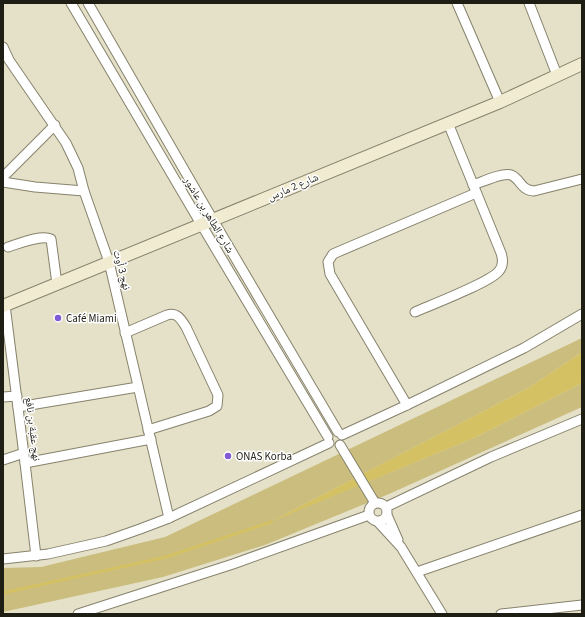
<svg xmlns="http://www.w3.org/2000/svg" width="585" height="617" font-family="'Source Sans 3','Noto Naskh Arabic',sans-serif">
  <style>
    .green { fill: #cabd7e }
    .water { fill: #d4c163 }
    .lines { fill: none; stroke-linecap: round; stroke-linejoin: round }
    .stream { stroke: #d4c163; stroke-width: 3 }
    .street-casing { stroke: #86826c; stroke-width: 11 }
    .secondary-casing { stroke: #86826c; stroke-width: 14 }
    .street { stroke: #fff; stroke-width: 9 }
    .secondary { stroke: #f0ebd1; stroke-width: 12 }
    .poi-dot { fill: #7f5cd6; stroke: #fff; stroke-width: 1.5 }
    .labels { text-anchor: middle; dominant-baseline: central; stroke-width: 3; stroke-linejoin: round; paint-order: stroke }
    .street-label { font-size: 11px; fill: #1f1e15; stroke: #fff }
    .poi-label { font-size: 11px; fill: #1f1e15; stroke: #fff; text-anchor: start }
  </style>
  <rect width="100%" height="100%" fill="#e5e1c8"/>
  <path class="green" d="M 582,338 L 582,352 L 530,387 L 274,520 L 474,438 L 582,383 L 582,407 L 389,494 L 265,545 L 163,577 L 3,612 L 3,568 L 41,567 L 165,537 Z"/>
  <path class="water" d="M 582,352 L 582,383 L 474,438 L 268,523 L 530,387 Z"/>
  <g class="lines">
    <path class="stream" d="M 3,593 L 166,557 L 271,522"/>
    <defs>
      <g id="street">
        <path d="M 71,3 L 201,224 L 328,437"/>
        <path d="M 88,3 L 213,220 L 338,432"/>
        <path d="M 457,3 L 500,102"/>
        <path d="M 529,3 L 557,75"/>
        <path d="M 3,47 L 9,60 L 66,143 L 78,168 L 84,191 L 109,262 L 169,518"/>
        <path d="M 3,177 L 55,125"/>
        <path d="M 3,182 L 35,187 L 84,191"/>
        <path d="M 473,185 C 482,182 503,172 511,175 C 521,179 520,190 534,191 L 582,179"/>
        <path d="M 8,247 C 18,244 41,234 51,239 L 57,284"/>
        <path d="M 5,305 L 25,463 L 36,556"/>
        <path d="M 415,312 C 431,305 491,282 499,271 C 504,265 503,259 501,253 L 448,123"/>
        <path d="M 125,333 L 167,315 C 177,312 181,319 186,327 L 218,395 L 217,406 L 209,411 L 148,430"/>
        <path d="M 3,397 L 17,396"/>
        <path d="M 407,405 L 330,274 L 328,262 L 333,254 L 476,193"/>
        <path d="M 18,407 L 138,387"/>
        <path d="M 342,435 L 407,405 L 524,348 L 582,314"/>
        <path d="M 340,445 L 375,503"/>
        <path d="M 3,460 L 24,453"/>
        <path d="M 25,463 L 151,439"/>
        <circle cx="378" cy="512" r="9"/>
        <path d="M 386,507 L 491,457 L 582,419"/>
        <path d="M 387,515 L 398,540"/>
        <path d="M 378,522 L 401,547 L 442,614"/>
        <path d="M 3,559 L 48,554 L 106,541 L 140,529 L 169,518 L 329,443"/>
        <path d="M 417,572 L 582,515"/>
        <path d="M 78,614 L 233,564 L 369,515"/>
        <path d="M 501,614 L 582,605"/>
      </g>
      <path id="secondary" d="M 3,306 L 500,102 L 582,64"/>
    </defs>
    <use href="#street" class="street-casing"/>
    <use href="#secondary" class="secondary-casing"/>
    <use href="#street" class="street"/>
    <use href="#secondary" class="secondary"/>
  </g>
  <g class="poi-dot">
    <circle cx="58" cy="318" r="4"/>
    <circle cx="228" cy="456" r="4"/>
  </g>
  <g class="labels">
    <g class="street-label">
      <text transform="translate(293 187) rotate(-23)">شارع 2 مارس</text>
      <text transform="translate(209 215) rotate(59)">شارع الطاهر بن عاشور</text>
      <text transform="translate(122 270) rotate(75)">نهج 3 أوت</text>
      <text transform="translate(33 429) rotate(83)">نهج عقبة بن نافع</text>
    </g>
    <g class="poi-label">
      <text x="66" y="318">Café Miami</text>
      <text x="236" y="456">ONAS Korba</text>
    </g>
  </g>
  <rect width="585" height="617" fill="none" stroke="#1f1e15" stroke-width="8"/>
</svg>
